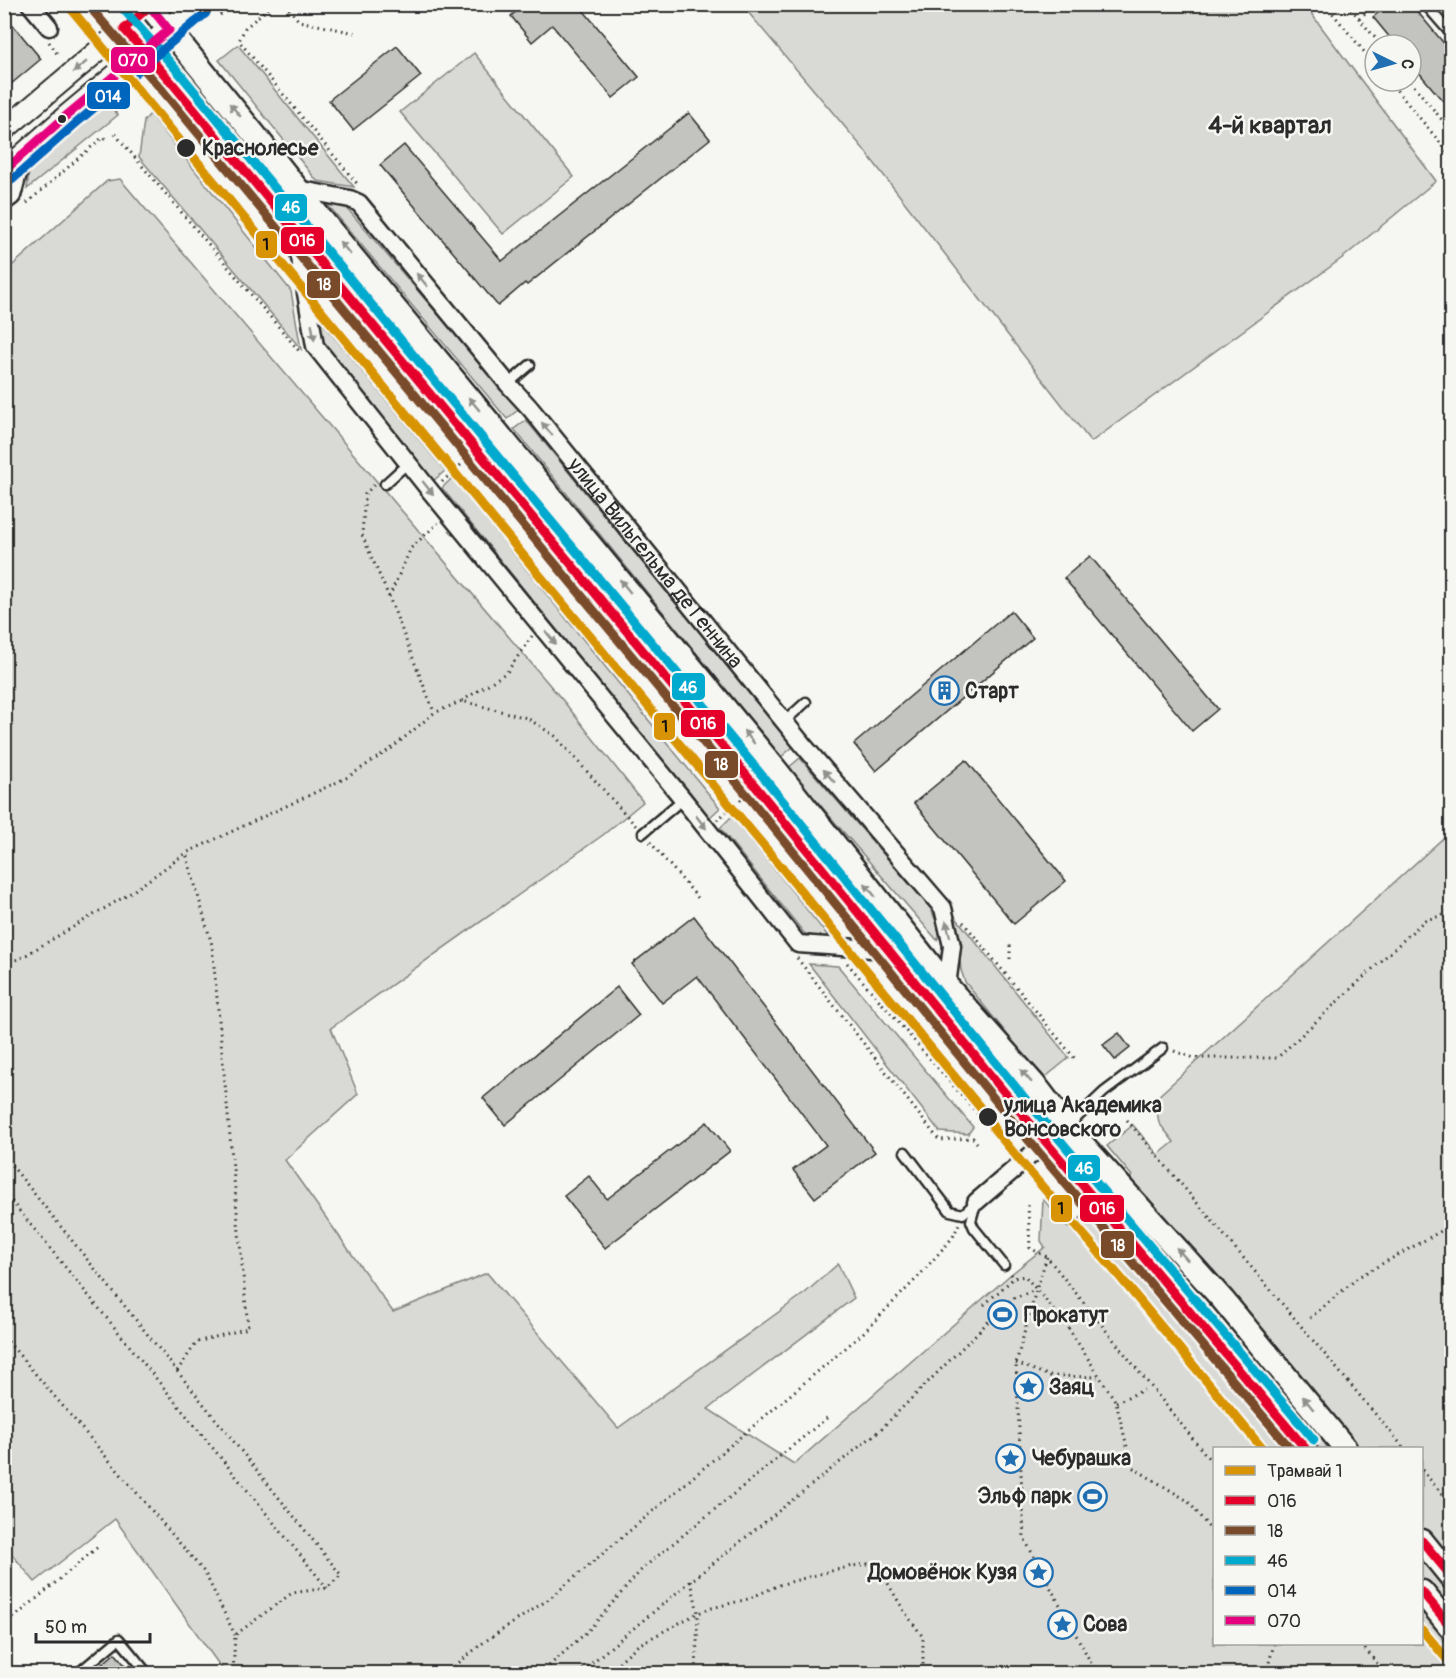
<svg xmlns="http://www.w3.org/2000/svg" width="1456" height="1678" font-family="Pangolin,sans-serif">
  <style>
    .green { fill: #d9d9d5; stroke: #828280; stroke-width: 1.5; fill-rule: evenodd }
    .building { fill: #c3c3c0; stroke: #2b2b2b; stroke-width: 1.5 }
    .lines { fill: none; stroke-linecap: round; stroke-linejoin: round }
    .service-casing { stroke: #2b2b2b; stroke-width: 13 }
    .minor-casing { stroke: #2b2b2b; stroke-width: 21 }
    .tertiary-casing { stroke: #2b2b2b; stroke-width: 24 }
    .secondary-casing { stroke: #2b2b2b; stroke-width: 27 }
    .path { stroke: #2b2b2b; stroke-width: 3; stroke-dasharray: 1.5 4.5; stroke-linecap: butt }
    .service { stroke: #f6f6f2; stroke-width: 8 }
    .minor { stroke: #f6f6f2; stroke-width: 16 }
    .tertiary { stroke: #f6f6f2; stroke-width: 20 }
    .secondary { stroke: #f6f6f2; stroke-width: 22 }
    .bus-1-casing { stroke: #f6f6f2; stroke-width: 14 }
    .bus-2-casing { stroke: #f6f6f2; stroke-width: 14 }
    .bus-3-casing { stroke: #f6f6f2; stroke-width: 14 }
    .bus-4-casing { stroke: #f6f6f2; stroke-width: 14 }
    .bus-5-casing { stroke: #f6f6f2; stroke-width: 14 }
    .bus-1 { stroke: #e4002b; stroke-width: 9 }
    .bus-2 { stroke: #7a4b2a; stroke-width: 9 }
    .bus-3 { stroke: #00a9ce; stroke-width: 9 }
    .bus-4 { stroke: #0065bd; stroke-width: 9 }
    .bus-5 { stroke: #e5007d; stroke-width: 9 }
    .tram-1-casing { stroke: #f6f6f2; stroke-width: 14 }
    .tram-1 { stroke: #d89406; stroke-width: 9 }
    .oneway { fill: #90908e }
    .bus-dot { fill: #2b2b2b; stroke: #f6f6f2; stroke-width: 2 }
    .labels { text-anchor: middle; dominant-baseline: central; stroke-width: 5; stroke-linejoin: round; paint-order: stroke }
    .stop-label { font-size: 21px; font-weight: bold; fill: #2b2b2b; stroke: #f6f6f2; text-anchor: start }
    .street-label { font-size: 21px; fill: #2b2b2b; stroke: #f6f6f2 }
    .poi-label { font-size: 21px; font-weight: bold; fill: #2b2b2b; stroke: #f6f6f2; text-anchor: start }
    .quarter-label { font-size: 24px; font-weight: bold; fill: #2b2b2b; stroke: #f6f6f2 }
    .line-badge { stroke: #f6f6f2; stroke-width: 2 }
    .badge-label { font-size: 16px; text-anchor: middle; font-weight: bold; fill: #fff }
    .pale-badge-label { font-size: 16px; text-anchor: middle; font-weight: bold; fill: #111 }
  </style>
  <rect width="100%" height="100%" fill="#f6f6f2"/>
  <filter id="ink" filterUnits="userSpaceOnUse"><feTurbulence type="fractalNoise" baseFrequency=".0167" numOctaves="2"/><feDisplacementMap in="SourceGraphic" scale="12" xChannelSelector="R" yChannelSelector="G"/><feConvolveMatrix kernelMatrix="1 2 1 2 8 2 1 2 1" color-interpolation-filters="sRGB"/></filter>
  <g filter="url(#ink)">
    <g class="green">
      <path d="M 742,5 L 1305,5 L 1436,181 L 1345,256 L 1091,442 L 861,146 Z"/>
      <path d="M 238,45 L 354,187 L 317,181 L 219,60 Z"/>
      <path d="M 474,53 L 574,177 L 503,234 L 400,112 Z"/>
      <path d="M 108,104 L 118,115 L 27,189 L 29,171 Z"/>
      <path d="M 150,114 L 291,291 L 301,349 L 139,157 L 144,121 Z"/>
      <path d="M 120,179 L 565,703 L 643,802 L 603,835 L 331,1028 L 358,1094 L 285,1160 L 393,1312 L 487,1273 L 618,1428 L 805,1293 L 838,1264 L 854,1298 L 708,1409 L 794,1464 L 1010,1275 L 1045,1247 L 1041,1241 L 1043,1199 L 1068,1228 L 1132,1176 L 1107,1146 L 1133,1125 L 1158,1155 L 1174,1142 L 1159,1123 L 1155,1099 L 1451,831 L 1451,1673 L 225,1673 L 115,1519 L 35,1582 L 5,1546 L 5,272 L 107,181 ZM 1214,1448 L 1422,1448 L 1422,1644 L 1214,1644 Z"/>
      <path d="M 332,203 L 346,207 L 519,409 L 507,419 L 328,205 Z"/>
      <path d="M 315,314 L 445,471 L 433,481 L 323,349 Z"/>
      <path d="M 526,420 L 793,747 L 781,757 L 514,429 Z"/>
      <path d="M 452,478 L 720,808 L 709,818 L 442,488 Z"/>
      <path d="M 800,758 L 931,909 L 941,934 L 937,940 L 788,768 Z"/>
      <path d="M 732,816 L 828,936 L 821,939 L 804,933 L 720,828 Z"/>
      <path d="M 949,909 L 1069,1058 L 1043,1079 L 965,982 L 961,970 L 957,933 Z"/>
      <path d="M 809,964 L 838,966 L 973,1127 L 968,1134 L 940,1132 Z"/>
    </g>
    <g class="building">
      <path d="M 524,4 L 578,4 L 639,77 L 613,98 L 552,25 L 532,42 L 511,16 Z"/>
      <path d="M 1389,4 L 1411,4 L 1452,53 L 1452,101 L 1442,100 L 1411,63 L 1411,45 L 1396,45 L 1373,17 Z"/>
      <path d="M 4,14 L 41,59 L 4,90 Z"/>
      <path d="M 397,46 L 421,76 L 353,130 L 329,100 Z"/>
      <path d="M 689,113 L 710,139 L 527,285 L 525,283 L 498,306 L 380,165 L 404,145 L 502,261 Z"/>
      <path d="M 1090,556 L 1218,709 L 1192,731 L 1064,578 Z"/>
      <path d="M 1011,611 L 1033,638 L 876,771 L 854,744 Z"/>
      <path d="M 966,760 L 1066,881 L 1014,924 L 914,803 Z"/>
      <path d="M 694,916 L 875,1152 L 815,1198 L 793,1170 L 826,1145 L 697,976 L 662,1003 L 632,964 Z"/>
      <path d="M 617,987 L 639,1015 L 505,1125 L 483,1098 Z"/>
      <path d="M 1119,1033 L 1130,1048 L 1115,1060 L 1103,1045 Z"/>
      <path d="M 707,1122 L 730,1151 L 605,1248 L 564,1196 L 589,1176 L 607,1199 Z"/>
      <path d="M 115,1653 L 132,1674 L 91,1674 Z"/>
    </g>
    <g class="lines">
      <defs>
        <g id="service">
          <path d="M 1425,4 L 1452,35"/>
          <path d="M 508,384 L 530,365"/>
          <path d="M 385,484 L 408,463"/>
          <path d="M 784,722 L 806,702"/>
          <path d="M 643,833 L 683,799"/>
          <path d="M 1068,1126 L 1104,1092 L 1163,1048"/>
          <path d="M 905,1152 L 950,1211 L 963,1214 L 976,1202"/>
          <path d="M 976,1203 L 971,1221 L 974,1228 L 1004,1265"/>
          <path d="M 77,1674 L 119,1639 L 148,1674"/>
        </g>
        <g id="minor">
          <path d="M 30,4 L 49,27"/>
          <path id="s1" d="M 297,189 L 350,199 L 359,203 L 508,384 L 530,408 L 804,746 L 943,908 L 952,946 L 947,986"/>
          <path d="M 4,202 L 12,196 L 23,155"/>
          <path d="M 296,234 L 315,346 L 431,492 L 683,799 L 798,944 L 887,950"/>
          <path d="M 976,1202 L 1046,1142 L 1067,1127"/>
        </g>
        <g id="tertiary">
          <path d="M 4,130 L 124,29"/>
          <path d="M 4,171 L 66,116 L 144,51"/>
        </g>
        <g id="secondary">
          <path d="M 103,4 L 172,83 L 756,787 L 1018,1109 L 1073,1173 L 1305,1448"/>
          <path d="M 148,4 L 254,134 L 317,214 L 776,770 L 947,986 L 1039,1090 L 1067,1127 L 1223,1300 L 1345,1448"/>
          <path d="M 158,39 L 198,4"/>
          <path d="M 1422,1541 L 1452,1578"/>
          <path d="M 1422,1592 L 1452,1629"/>
        </g>
      </defs>
      <use href="#service" class="service-casing"/>
      <use href="#minor" class="minor-casing"/>
      <use href="#tertiary" class="tertiary-casing"/>
      <use href="#secondary" class="secondary-casing"/>
      <g class="path">
        <path d="M 273,4 L 245,28 L 239,41 L 359,186"/>
        <path d="M 285,4 L 299,21 L 355,33"/>
        <path d="M 1325,4 L 1375,65"/>
        <path d="M 1347,4 L 1381,45"/>
        <path d="M 220,15 L 233,4"/>
        <path d="M 1359,18 L 1377,4"/>
        <path d="M 49,42 L 58,55"/>
        <path d="M 1389,81 L 1452,157"/>
        <path d="M 1410,81 L 1452,132"/>
        <path d="M 115,134 L 300,352"/>
        <path d="M 27,203 L 103,137 L 108,141"/>
        <path d="M 4,222 L 10,217"/>
        <path d="M 442,482 L 464,462"/>
        <path d="M 374,485 L 365,494 L 362,535 L 389,597 L 434,712"/>
        <path d="M 389,597 L 411,548 L 438,523"/>
        <path d="M 462,701 L 507,672 L 532,636"/>
        <path d="M 717,820 L 742,799"/>
        <path d="M 650,842 L 698,898"/>
        <path d="M 963,922 L 1076,1060"/>
        <path d="M 797,958 L 939,1140 L 973,1138 L 977,1143"/>
        <path d="M 1010,959 L 1010,941"/>
        <path d="M 4,963 L 19,959 L 129,894 L 186,853 L 348,777 L 392,748 L 434,713 L 462,701 L 527,718 L 555,736 L 636,826"/>
        <path d="M 847,963 L 989,1127"/>
        <path d="M 1174,1051 L 1194,1058 L 1277,1058 L 1425,920 L 1452,913"/>
        <path d="M 1127,1120 L 1404,1448"/>
        <path d="M 4,1156 L 341,1575 L 327,1588 L 292,1593 L 235,1635 L 233,1674"/>
        <path d="M 4,1192 L 327,1588"/>
        <path d="M 1028,1205 L 1030,1248 L 1047,1257 L 1214,1465"/>
        <path d="M 1047,1257 L 1036,1290 L 1016,1363 L 1024,1538 L 1097,1674"/>
        <path d="M 1011,1274 L 1014,1278 L 1025,1276 L 1065,1323 L 1116,1402 L 1132,1467 L 1188,1501 L 1214,1534"/>
        <path d="M 984,1305 L 1014,1278"/>
        <path d="M 1310,1318 L 1360,1276 L 1452,1225"/>
        <path d="M 4,1337 L 205,1573 L 235,1635"/>
        <path d="M 1016,1363 L 1050,1376 L 1098,1377"/>
        <path d="M 177,1371 L 197,1342 L 248,1328 L 212,945 L 186,853"/>
        <path d="M 1116,1402 L 1144,1390"/>
        <path d="M 1422,1470 L 1452,1506"/>
        <path d="M 691,1581 L 698,1613 L 696,1674"/>
        <path d="M 4,1626 L 99,1546"/>
        <path d="M 1361,1644 L 1386,1674"/>
        <path d="M 445,1674 L 484,1642 L 549,1599 L 862,1334 L 919,1276 L 953,1237 L 959,1224"/>
        <path d="M 540,1674 L 588,1631 L 643,1568 L 828,1417"/>
        <path d="M 578,1674 L 691,1581 L 879,1431 L 1011,1299 L 1036,1290"/>
        <path d="M 605,1674 L 638,1645 L 698,1613 L 712,1608 L 748,1599 L 779,1585 L 827,1572 L 852,1566 L 868,1564 L 883,1575 L 904,1611 L 923,1637 L 923,1674"/>
        <path d="M 1266,1674 L 1274,1644"/>
      </g>
      <use href="#service" class="service"/>
      <use href="#minor" class="minor"/>
      <use href="#tertiary" class="tertiary"/>
      <use href="#secondary" class="secondary"/>
      <defs>
        <g id="bus-1">
          <path d="M 152,4 L 124,29 L 172,83 L 756,787 L 1018,1109 L 1305,1448"/>
          <path d="M 1422,1541 L 1452,1577"/>
          <path d="M 1422,1592 L 1452,1628"/>
        </g>
        <path id="bus-2" d="M 94,12 L 163,91 L 747,795 L 1009,1117 L 1290,1448"/>
        <path id="bus-3" d="M 119,4 L 181,75 L 765,779 L 1027,1101 L 1314,1440"/>
        <path id="bus-4" d="M 12,180 L 74,125 L 206,13"/>
        <path id="bus-5" d="M 4,171 L 66,116 L 169,30 L 148,4"/>
      </defs>
      <use href="#bus-1" class="bus-1-casing"/>
      <use href="#bus-2" class="bus-2-casing"/>
      <use href="#bus-3" class="bus-3-casing"/>
      <use href="#bus-4" class="bus-4-casing"/>
      <use href="#bus-5" class="bus-5-casing"/>
      <use href="#bus-1" class="bus-1"/>
      <use href="#bus-2" class="bus-2"/>
      <use href="#bus-3" class="bus-3"/>
      <use href="#bus-4" class="bus-4"/>
      <use href="#bus-5" class="bus-5"/>
      <defs>
        <g id="tram-1">
          <path d="M 67,4 L 988,1117 L 994,1129 L 1022,1163 L 1120,1277 L 1262,1448"/>
          <path d="M 1422,1630 L 1452,1665"/>
        </g>
      </defs>
      <use href="#tram-1" class="tram-1-casing"/>
      <use href="#tram-1" class="tram-1"/>
    </g>
    <defs><path id="oneway-solid" d="M-6-.8H1V-3.2L6.5 0L1 3.2V.8H-6Z" transform="scale(1.5)"/></defs>
    <g class="oneway">
      <use href="#oneway-solid" transform="translate(80 67) rotate(140)"/>
      <use href="#oneway-solid" transform="translate(235 110) rotate(-130)"/>
      <use href="#oneway-solid" transform="translate(345 248) rotate(-130)"/>
      <use href="#oneway-solid" transform="translate(422 280) rotate(-130)"/>
      <use href="#oneway-solid" transform="translate(313 332) rotate(81)"/>
      <use href="#oneway-solid" transform="translate(474 404) rotate(-130)"/>
      <use href="#oneway-solid" transform="translate(547 429) rotate(-129)"/>
      <use href="#oneway-solid" transform="translate(428 488) rotate(51)"/>
      <use href="#oneway-solid" transform="translate(625 586) rotate(-129)"/>
      <use href="#oneway-solid" transform="translate(551 638) rotate(51)"/>
      <use href="#oneway-solid" transform="translate(749 737) rotate(-129)"/>
      <use href="#oneway-solid" transform="translate(829 776) rotate(-131)"/>
      <use href="#oneway-solid" transform="translate(701 822) rotate(52)"/>
      <use href="#oneway-solid" transform="translate(870 890) rotate(-128)"/>
      <use href="#oneway-solid" transform="translate(948 929) rotate(-104)"/>
      <use href="#oneway-solid" transform="translate(1026 1076) rotate(-131)"/>
      <use href="#oneway-solid" transform="translate(1182 1254) rotate(-132)"/>
      <use href="#oneway-solid" transform="translate(1308 1403) rotate(-129)"/>
    </g>
  </g>
  <defs>
    <symbol id="building-ring" viewBox="-11 -11 22 22"><circle r="9.5" fill="#f6f6f2" stroke="#1f6fb2" stroke-width="1.5"/><path d="M-4-6H4V6H1V3H-1V6H-4ZM-2.5-4.3h1.7v1.8h-1.7ZM.8-4.3h1.7v1.8H.8ZM-2.5-1h1.7V.8h-1.7ZM.8-1h1.7V.8H.8Z" fill="#1f6fb2"/></symbol>
    <symbol id="stadium-ring" viewBox="-11 -11 22 22"><circle r="9.5" fill="#f6f6f2" stroke="#1f6fb2" stroke-width="1.5"/><path d="M0-5a6.5 5 0 1 0 0 10a6.5 5 0 1 0 0-10ZM-3.5-1.8h7v3.6h-7Z" fill="#1f6fb2"/></symbol>
    <symbol id="sight-ring" viewBox="-11 -11 22 22"><circle r="9.5" fill="#f6f6f2" stroke="#1f6fb2" stroke-width="1.5"/><path d="M0-6L1.8-2.2L6-1.7L2.9 1.2L3.7 5.4L0 3.3L-3.7 5.4L-2.9 1.2L-6-1.7L-1.8-2.2Z" fill="#1f6fb2"/></symbol>
  </defs>
  <g fill-rule="evenodd">
    <use href="#building-ring" x="928" y="674" width="33" height="33"/>
    <use href="#stadium-ring" x="986" y="1298" width="33" height="33"/>
    <use href="#sight-ring" x="1012" y="1370" width="33" height="33"/>
    <use href="#sight-ring" x="994" y="1442" width="33" height="33"/>
    <use href="#stadium-ring" x="1076" y="1480" width="33" height="33"/>
    <use href="#sight-ring" x="1022" y="1556" width="33" height="33"/>
    <use href="#sight-ring" x="1046" y="1608" width="33" height="33"/>
  </g>
  <g class="bus-dot">
    <circle cx="62" cy="119" r="5"/>
    <circle cx="186" cy="148" r="10"/>
    <circle cx="988" cy="1117" r="10"/>
  </g>
  <g class="labels">
    <g class="stop-label">
      <text x="202" y="148">Краснолесье</text>
      <text x="1004" y="1105">улица Академика<tspan x="1004" dy="24">Вонсовского</tspan></text>
    </g>
    <g class="street-label">
      <text stroke="none"><textPath href="#s1" startOffset="530">улица Вильгельма де Геннина</textPath></text>
    </g>
    <g class="poi-label">
      <text x="965" y="691">Старт</text>
      <text x="1024" y="1315">Прокатут</text>
      <text x="1049" y="1387">Заяц</text>
      <text x="1032" y="1458">Чебурашка</text>
      <text x="1072" y="1496" text-anchor="end">Эльф парк</text>
      <text x="1017" y="1572" text-anchor="end">Домовёнок Кузя</text>
      <text x="1083" y="1624">Сова</text>
    </g>
    <g class="quarter-label">
      <text x="1270" y="125">4-й квартал</text>
    </g>
  </g>
  <g class="line-badge">
    <rect x="110" y="46" width="46" height="28" rx="6" fill="#e5007d"/>
    <rect x="86" y="81" width="45" height="29" rx="6" fill="#0065bd"/>
    <rect x="274" y="193" width="34" height="29" rx="6" fill="#00a9ce"/>
    <rect x="280" y="226" width="45" height="29" rx="6" fill="#e4002b"/>
    <rect x="255" y="230" width="23" height="29" rx="6" fill="#d89406"/>
    <rect x="306" y="270" width="35" height="29" rx="6" fill="#7a4b2a"/>
    <rect x="671" y="672" width="35" height="29" rx="6" fill="#00a9ce"/>
    <rect x="680" y="709" width="46" height="29" rx="6" fill="#e4002b"/>
    <rect x="653" y="712" width="23" height="29" rx="6" fill="#d89406"/>
    <rect x="704" y="750" width="35" height="29" rx="6" fill="#7a4b2a"/>
    <rect x="1067" y="1154" width="34" height="28" rx="6" fill="#00a9ce"/>
    <rect x="1079" y="1194" width="46" height="29" rx="6" fill="#e4002b"/>
    <rect x="1050" y="1194" width="23" height="29" rx="6" fill="#d89406"/>
    <rect x="1100" y="1230" width="35" height="29" rx="6" fill="#7a4b2a"/>
  </g>
  <g class="badge-label">
    <text x="133" y="66">070</text>
    <text x="108" y="102">014</text>
    <text x="291" y="213">46</text>
    <text x="302" y="246">016</text>
    <text x="324" y="290">18</text>
    <text x="688" y="693">46</text>
    <text x="703" y="729">016</text>
    <text x="721" y="770">18</text>
    <text x="1084" y="1174">46</text>
    <text x="1102" y="1214">016</text>
    <text x="1118" y="1251">18</text>
  </g>
  <g class="pale-badge-label">
    <text x="266" y="250">1</text>
    <text x="665" y="732">1</text>
    <text x="1061" y="1214">1</text>
  </g>
  <rect width="1456" height="1678" fill="none" stroke="#f6f6f2" stroke-width="24"/>
  <rect x="12" y="12" width="1432" height="1654" fill="none" stroke="#2b2b2b" stroke-width="2" filter="url(#ink)"/>
  <rect x="1213" y="1447" width="210" height="198" fill="#f6f6f2" stroke="#a5a5a2" stroke-width="1.5"/>
  <rect x="1225" y="1466" width="30" height="9" fill="#d89406" stroke="#a5a5a2" stroke-width="1.5"/>
  <text x="1267" y="1477" font-size="18" fill="#2b2b2b">Трамвай 1</text>
  <rect x="1225" y="1496" width="30" height="9" fill="#e4002b" stroke="#a5a5a2" stroke-width="1.5"/>
  <text x="1267" y="1507" font-size="18" fill="#2b2b2b">016</text>
  <rect x="1225" y="1526" width="30" height="9" fill="#7a4b2a" stroke="#a5a5a2" stroke-width="1.5"/>
  <text x="1267" y="1537" font-size="18" fill="#2b2b2b">18</text>
  <rect x="1225" y="1556" width="30" height="9" fill="#00a9ce" stroke="#a5a5a2" stroke-width="1.5"/>
  <text x="1267" y="1567" font-size="18" fill="#2b2b2b">46</text>
  <rect x="1225" y="1586" width="30" height="9" fill="#0065bd" stroke="#a5a5a2" stroke-width="1.5"/>
  <text x="1267" y="1597" font-size="18" fill="#2b2b2b">014</text>
  <rect x="1225" y="1616" width="30" height="9" fill="#e5007d" stroke="#a5a5a2" stroke-width="1.5"/>
  <text x="1267" y="1627" font-size="18" fill="#2b2b2b">070</text>
  <g transform="translate(1393 63) rotate(95)"><circle r="28" fill="#f6f6f2" stroke="#a5a5a2" stroke-width="1.5"/>
  <path d="M0-4.5L10 22L0 15L-10 22Z" fill="#1f6fb2"/>
  <text y="-9" font-size="16" font-weight="bold" text-anchor="middle" fill="#2b2b2b">С</text>
  </g>
  <path d="M36 1633v9h114v-9" fill="none" stroke="#2b2b2b" stroke-width="3"/>
  <text x="45" y="1633" font-size="18" fill="#2b2b2b" stroke="#f6f6f2" stroke-width="4.5" paint-order="stroke">50 m</text>
</svg>
